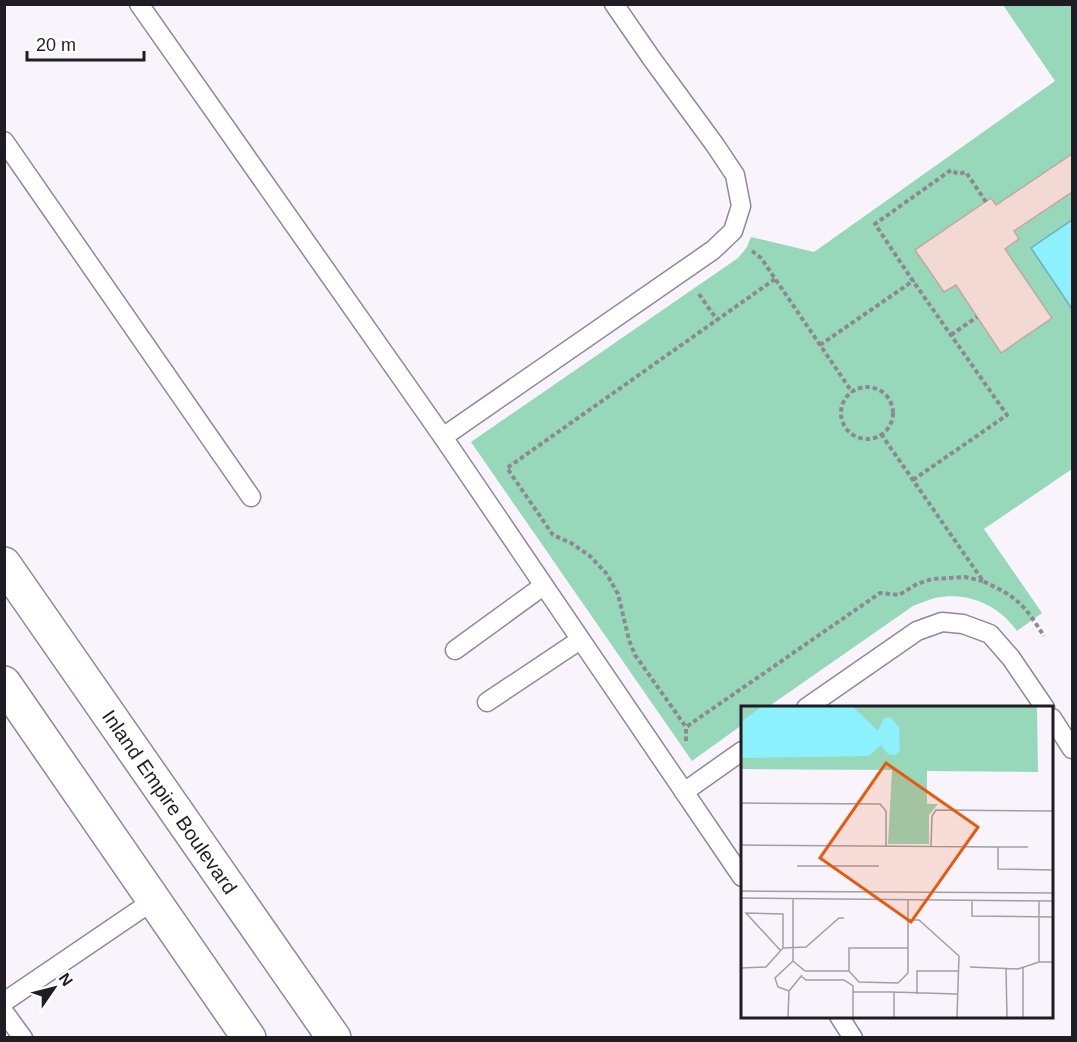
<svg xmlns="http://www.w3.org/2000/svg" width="1077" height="1042" font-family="Arial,sans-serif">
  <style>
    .green { fill: #97d8bb }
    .water { fill: #8cf0fd; stroke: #6cb0bc; stroke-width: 1.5 }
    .building { fill: #f3d9d4; stroke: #c1a8a3; stroke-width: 1.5 }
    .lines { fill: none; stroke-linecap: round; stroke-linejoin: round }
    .lane-casing { stroke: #92879a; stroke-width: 21 }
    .secondary-casing { stroke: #92879a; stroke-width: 36 }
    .path { stroke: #8d8990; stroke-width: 4; stroke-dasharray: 4.5 3; stroke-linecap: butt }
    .lane { stroke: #fff; stroke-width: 18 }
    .secondary { stroke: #fff; stroke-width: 33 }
    .labels { text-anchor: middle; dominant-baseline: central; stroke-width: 4.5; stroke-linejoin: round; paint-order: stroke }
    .street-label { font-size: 20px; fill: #201c23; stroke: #fff }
    .inset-road { fill: none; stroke: #a29ea5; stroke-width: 1.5 }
    .view { fill: #e8590c; fill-opacity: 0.15; stroke: #e8590c; stroke-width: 3 }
    .inset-edge { fill: none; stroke: #201c23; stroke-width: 3 }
  </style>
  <rect width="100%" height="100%" fill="#f9f4fc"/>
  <path class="green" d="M 1003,5 L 1072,5 L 1072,469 L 984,529 L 1042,613 L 1017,631 C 999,605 967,591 935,598 C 928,600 920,603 913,606 L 768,707 L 742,708 L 742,725 L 692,761 L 471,442 L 738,258 L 747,247 L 751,237 L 814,252 L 1055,81 Z"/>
  <path class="water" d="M 1072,220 L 1072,309 L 1031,248 Z"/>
  <path class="building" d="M 1072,154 L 1072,192 L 1014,231 L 1019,239 L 1005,249 L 1052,318 L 1001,353 L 956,285 L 944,292 L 915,250 L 991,198 L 996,205 Z"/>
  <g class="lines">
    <defs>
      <g id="lane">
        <path d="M 139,4 L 443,437 L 742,877"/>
        <path d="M 4,141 L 251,497"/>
        <path d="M 443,437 L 713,250 L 733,231 L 741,206 L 735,175 L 715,145 L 652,59 L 614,4"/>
        <path d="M 455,650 L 543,586"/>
        <path d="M 487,702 L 580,640"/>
        <path d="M 806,708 L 917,631 L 942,622 L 963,624 L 990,634 L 1011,658 L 1045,708"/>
        <path d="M 1052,718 L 1072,749"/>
        <path d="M 684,792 L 742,751"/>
        <path d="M 4,1002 L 154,900"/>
        <path d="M 4,1012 L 23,1038"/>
        <path d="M 839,1016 L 853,1038"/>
      </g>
      <g id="secondary">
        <path id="s1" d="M 4,564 L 334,1038"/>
        <path d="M 4,683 L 249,1038"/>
      </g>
    </defs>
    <use href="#lane" class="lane-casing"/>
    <use href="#secondary" class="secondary-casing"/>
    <g class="path">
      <path d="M 752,251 L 761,258 L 852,392"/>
      <path d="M 775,279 L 507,468 L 553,535 L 571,543 L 590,556 L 606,573 L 618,594 L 629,640 L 635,655 L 686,727 L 880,593 L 899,595 L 917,584 L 932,579 L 965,577 L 983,581"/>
      <path d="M 699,294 L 717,320"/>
      <path d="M 951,335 L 977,317"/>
      <path d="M 820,345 L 913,281 L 875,224 L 951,170 L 958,174 L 966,172 L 986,202"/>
      <circle cx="867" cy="413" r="26"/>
      <path d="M 881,434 L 983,581 C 994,587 1007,592 1017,601 C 1028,610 1036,624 1044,636"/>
      <path d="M 913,480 L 1007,415 L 913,281"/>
      <path d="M 686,741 L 686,727"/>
    </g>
    <use href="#lane" class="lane"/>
    <use href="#secondary" class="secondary"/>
  </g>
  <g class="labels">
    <g class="street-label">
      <text stroke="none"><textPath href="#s1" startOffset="290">Inland Empire Boulevard</textPath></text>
    </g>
  </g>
  <g transform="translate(741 706)">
    <rect width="312" height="312" fill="#f9f4fc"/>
    <path d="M 0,1 L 296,1 L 297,66 L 186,65 L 186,98 L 197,98 L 188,109 L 188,138 L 147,138 L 151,64 L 0,63 Z" fill="#97d8bb"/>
    <path d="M 20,1 L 112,1 L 137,25 L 143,12 L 149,11 L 158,21 L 159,44 L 155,49 L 147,48 L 140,39 L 128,50 L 0,52 L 0,16 Z" fill="#8cf0fd"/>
    <path class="inset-road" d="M 0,97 L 139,98 L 145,105 L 145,140M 0,139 L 257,141 L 257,163 L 312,164M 190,141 L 191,110 L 195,104 L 312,105M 257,141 L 287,141M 56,160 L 138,160M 0,185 L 312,187M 0,192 L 312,195M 231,194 L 231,210 L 312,211M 298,195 L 298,256 L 312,256M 167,214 L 178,214 L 218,250 L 216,311M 42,242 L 65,241 L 98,212 L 103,212M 167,242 L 108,242 L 108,265 L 118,276 L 157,277 L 167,267 L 167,194M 52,255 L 64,265 L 108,265M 229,261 L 277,263 L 298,256M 282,261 L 282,311M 0,262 L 25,261 L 42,242 L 42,208 L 5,207 L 40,245M 265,262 L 266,311M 60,270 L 65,274 L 103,274 L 112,280 L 112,311M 48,285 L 37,281 L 34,272 L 52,255 L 52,193M 112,286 L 153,286 L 153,311M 153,286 L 216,288M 176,288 L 176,265 L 217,265M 47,311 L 48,285 L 61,269"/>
    <path class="view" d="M 145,57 L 237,121 L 170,216 L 79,152 Z"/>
    <rect width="312" height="312" class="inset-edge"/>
  </g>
  <rect width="1077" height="1042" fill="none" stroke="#201c23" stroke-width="12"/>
  <g transform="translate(54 988) rotate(55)" stroke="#ffffff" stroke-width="4.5" paint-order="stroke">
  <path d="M0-4.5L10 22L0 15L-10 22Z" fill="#201c23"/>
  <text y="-9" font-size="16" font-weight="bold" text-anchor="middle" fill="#201c23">N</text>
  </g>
  <path d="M27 51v9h117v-9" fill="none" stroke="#201c23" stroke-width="3"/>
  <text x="36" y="51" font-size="18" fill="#201c23" stroke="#ffffff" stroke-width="4.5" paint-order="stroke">20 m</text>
</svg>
